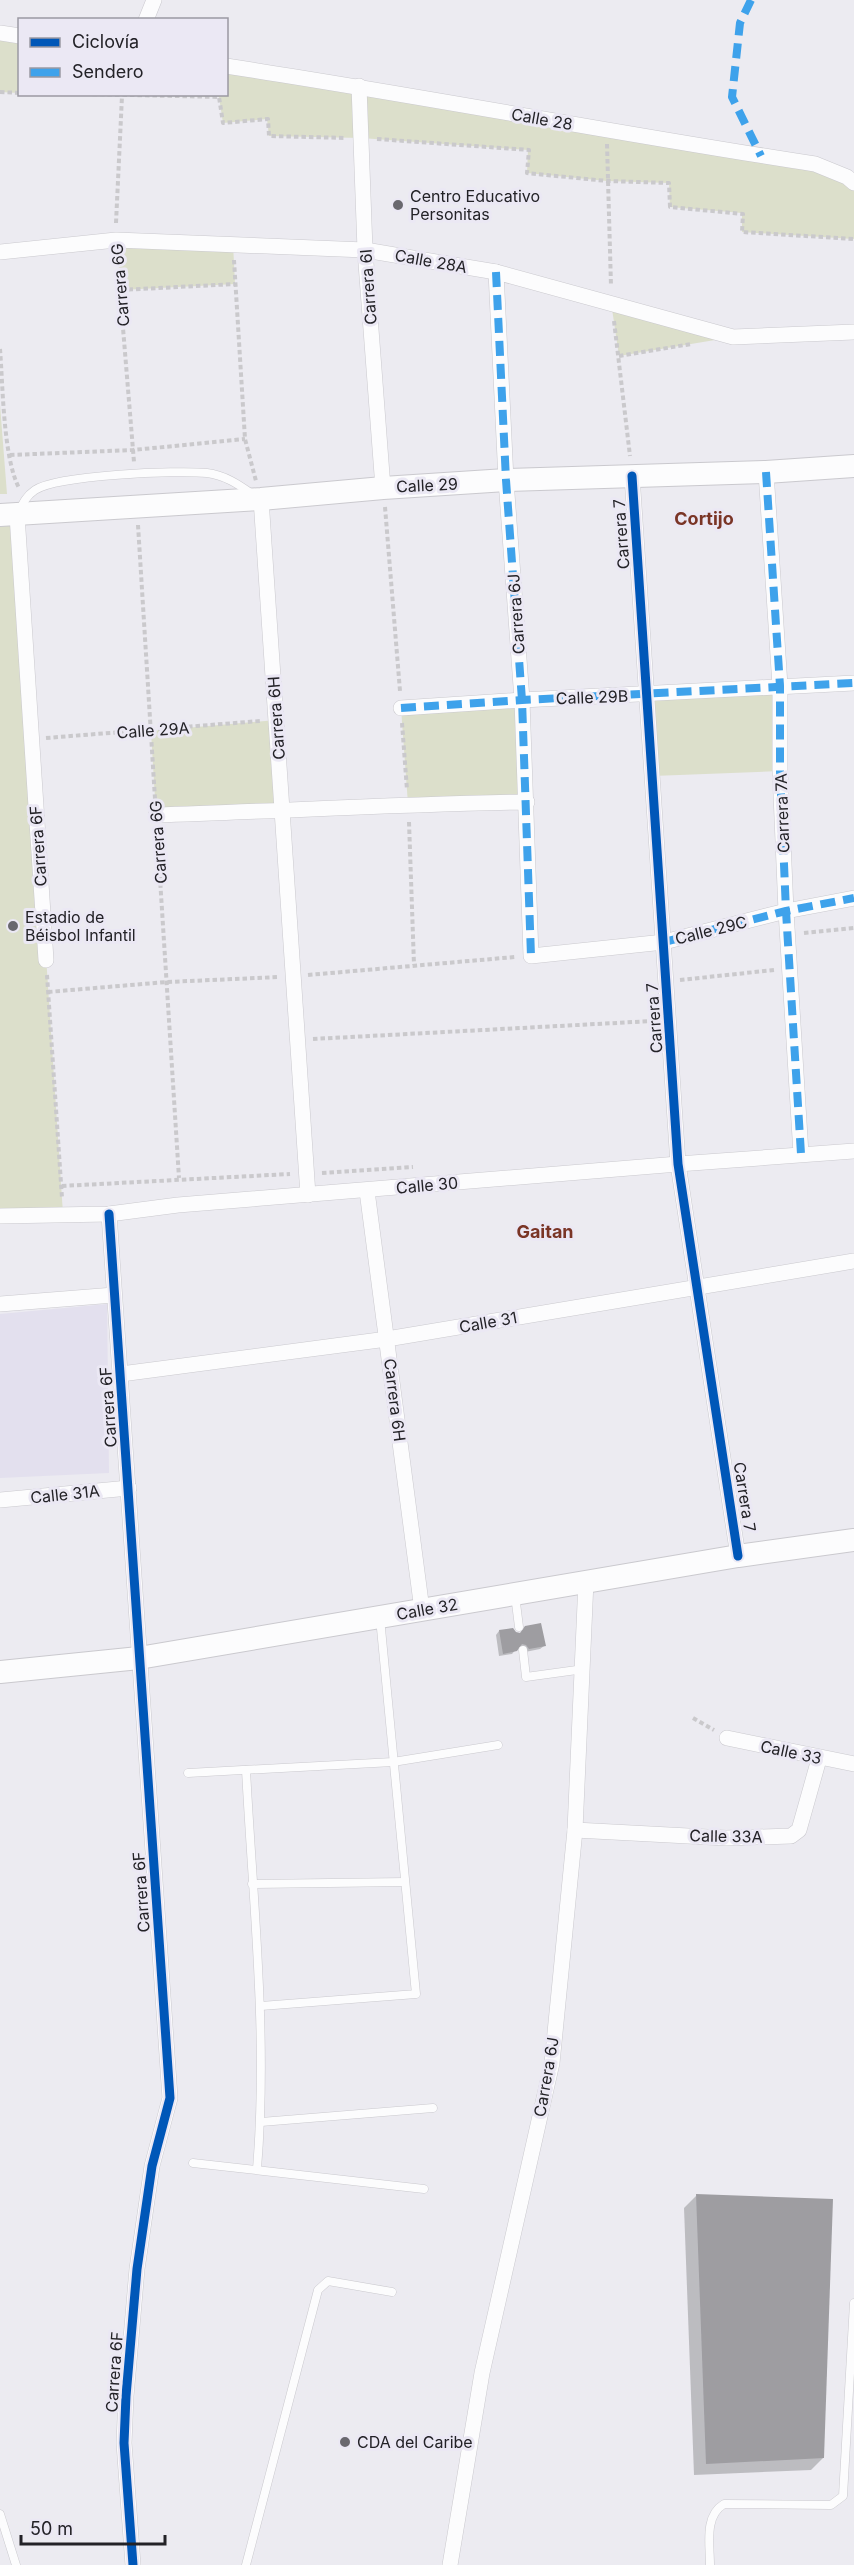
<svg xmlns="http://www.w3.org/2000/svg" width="854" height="2565" font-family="Inter,sans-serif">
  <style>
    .built { fill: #e3e0ee }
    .green { fill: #dcdfcb }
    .shadow { fill: #0003 }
    .building { fill: #9e9da1 }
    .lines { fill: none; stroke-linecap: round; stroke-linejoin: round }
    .lane-casing { stroke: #cac9ce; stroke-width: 9 }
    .street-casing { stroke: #cac9ce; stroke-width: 16 }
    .secondary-casing { stroke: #cac9ce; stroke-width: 24 }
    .path { stroke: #cac9cc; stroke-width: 4; stroke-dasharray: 4.5 3; stroke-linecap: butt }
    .lane { stroke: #fcfcfd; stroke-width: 8 }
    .street { stroke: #fcfcfd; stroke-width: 15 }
    .secondary { stroke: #fcfcfd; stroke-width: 22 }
    .quiet { stroke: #3ea2eb; stroke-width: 8; stroke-dasharray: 15 8; stroke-linecap: butt }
    .cycleway-casing { stroke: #ebe8f4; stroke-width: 13 }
    .cycleway { stroke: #0057b8; stroke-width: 9 }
    .poi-dot { fill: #69686e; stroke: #ebe8f4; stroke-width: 2 }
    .labels { text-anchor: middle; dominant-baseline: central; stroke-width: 6; stroke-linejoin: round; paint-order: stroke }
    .street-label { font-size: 16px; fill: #232227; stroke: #ebe8f4 }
    .poi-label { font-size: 16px; fill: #232227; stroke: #ebe8f4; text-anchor: start }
    .neighbourhood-label { font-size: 18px; font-weight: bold; fill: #7a3526; stroke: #ebe8f4 }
  </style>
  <rect width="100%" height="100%" fill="#ecebf1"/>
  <path class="built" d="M 107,1304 L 109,1473 L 0,1478 L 0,1314 Z"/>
  <g class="green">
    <path d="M 0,33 L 19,36 L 19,93 L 0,92 Z"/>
    <path d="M 227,66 L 815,164 L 854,183 L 854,239 L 742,232 L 742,213 L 670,207 L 669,183 L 607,181 L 527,173 L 528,150 L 361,138 L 269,136 L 267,119 L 223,123 L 219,97 L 85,95 L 226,94 Z"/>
    <path d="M 116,240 L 233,243 L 235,284 L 121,290 Z"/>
    <path d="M 611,302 L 733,337 L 619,356 Z"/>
    <path d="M 0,405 L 7,494 L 0,494 Z"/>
    <path d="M 0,515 L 17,515 L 63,1214 L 0,1216 Z"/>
    <path d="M 780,686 L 780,771 L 653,776 L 647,694 Z"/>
    <path d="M 522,700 L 527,802 L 408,804 L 401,708 Z"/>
    <path d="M 276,720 L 282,811 L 156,815 L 151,731 Z"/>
  </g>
  <g class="shadow">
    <path d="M 499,1631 L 515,1634 L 544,1646 L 540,1649 L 525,1652 L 522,1648 L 518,1647 L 512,1654 L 499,1656 L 496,1635 Z"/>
    <path d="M 696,2196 L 823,2458 L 811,2470 L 694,2475 L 684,2208 Z"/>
  </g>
  <g class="building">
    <path d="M 541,1623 L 546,1646 L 529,1649 L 526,1645 L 522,1644 L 517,1651 L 503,1654 L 499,1630 L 513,1628 L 516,1632 L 520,1633 L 525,1626 Z"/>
    <path d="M 696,2194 L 833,2199 L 824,2458 L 706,2464 Z"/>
  </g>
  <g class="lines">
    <defs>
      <g id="lane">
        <path d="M 19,512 C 23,503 26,496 35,490 C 58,475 177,470 207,473 C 224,475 238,484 252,494"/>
        <path d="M 515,1595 L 519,1627"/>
        <path d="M 523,1650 L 526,1677 L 584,1669"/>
        <path d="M 246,1770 C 253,1903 268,2036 257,2169"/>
        <path d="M 188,1773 L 393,1762 L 498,1745"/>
        <path d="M 252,1884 L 405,1882"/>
        <path d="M 261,2006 L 416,1994 L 380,1618"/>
        <path d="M 261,2122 L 433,2108"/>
        <path d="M 193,2163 L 424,2189"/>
        <path d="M 0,2514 L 16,2565"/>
        <path d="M 246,2565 L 318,2290 L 328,2281 L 392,2292"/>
        <path d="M 710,2565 C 710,2544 704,2516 724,2504 L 831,2505 L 843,2496 L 854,2303"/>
      </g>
      <g id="street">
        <path d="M 146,20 L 154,0"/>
        <path d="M 0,33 L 20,36"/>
        <path d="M 226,66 C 423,96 619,134 815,164 L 847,177 L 854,183"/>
        <path d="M 359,86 L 365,250 L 383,488"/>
        <path d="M 0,252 L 116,240 L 365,250 L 496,272 L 733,337 L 854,332"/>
        <path d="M 496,272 L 506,480 L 522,700 L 531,956 L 664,942 L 786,911 L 854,898"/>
        <path d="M 766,472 L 780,686 L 780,771 L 786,911 L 801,1154"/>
        <path d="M 632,476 L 678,1164 L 738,1556"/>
        <path d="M 261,499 L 308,1195"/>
        <path d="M 17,515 L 46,960"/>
        <path d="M 401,708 L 522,700 L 854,683"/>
        <path d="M 156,815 C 280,811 403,804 527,802"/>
        <path d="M 367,1191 L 422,1610"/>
        <path d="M 109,1214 L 170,2098 L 152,2166 L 137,2269 L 126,2396 L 124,2443 L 133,2565"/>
        <path d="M 0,1216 L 109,1214 L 178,1205 L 678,1164 L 854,1151"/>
        <path d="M 0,1304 L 114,1295"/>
        <path d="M 121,1374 L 387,1339 L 854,1261"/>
        <path d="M 0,1500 L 129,1488"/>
        <path d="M 727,1738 L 854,1764"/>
        <path d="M 575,1830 L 726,1838 L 791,1836 L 799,1830 L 819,1759"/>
        <path d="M 450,2565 L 482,2373 L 552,2063 L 575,1830 L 586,1581"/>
      </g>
      <g id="secondary">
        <path d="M 0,515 L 261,499 L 383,488 L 506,480 L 766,472 L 854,466"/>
        <path d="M 0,1672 L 139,1658 L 738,1556 L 854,1540"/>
      </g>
    </defs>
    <use href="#lane" class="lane-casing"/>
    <use href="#street" class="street-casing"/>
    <use href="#secondary" class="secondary-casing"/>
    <g class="path">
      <path d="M 0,92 L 20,93"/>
      <path d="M 85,94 L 219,97 L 223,123 L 268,119 L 269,136 L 346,138"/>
      <path d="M 377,139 L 529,150 L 527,173 L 607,181 L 669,183 L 670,207 L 743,214 L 742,232 L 854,239"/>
      <path d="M 607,144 L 611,286"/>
      <path d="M 116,223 L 122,96"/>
      <path d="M 117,255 L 134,462"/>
      <path d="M 234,260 L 245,439 L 256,481"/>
      <path d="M 121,290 L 235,284"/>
      <path d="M 614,321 L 630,456"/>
      <path d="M 0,349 C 3,386 3,457 19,488"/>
      <path d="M 619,356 L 691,344"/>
      <path d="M 10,455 L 133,450 L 245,439"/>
      <path d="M 385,507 L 400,691"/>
      <path d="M 138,525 L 155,799"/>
      <path d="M 402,723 L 407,790"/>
      <path d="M 46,738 L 260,721"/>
      <path d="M 409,822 L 414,965"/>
      <path d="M 157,831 L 179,1178"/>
      <path d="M 804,933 L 854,928"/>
      <path d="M 47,975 L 62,1198"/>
      <path d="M 308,975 L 515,957"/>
      <path d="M 680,980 L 774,970"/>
      <path d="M 48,992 L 167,982 L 279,977"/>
      <path d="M 313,1039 L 653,1021"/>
      <path d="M 322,1173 L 413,1167"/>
      <path d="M 62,1186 L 290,1174"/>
      <path d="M 693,1718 L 714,1730"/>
    </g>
    <use href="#lane" class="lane"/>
    <use href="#street" class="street"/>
    <use href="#secondary" class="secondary"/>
    <g class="quiet">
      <path d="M 751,0 L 740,23 L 732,97 L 761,156"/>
      <path d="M 496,272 L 506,480 L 522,700 L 531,956"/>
      <path d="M 766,472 L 780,686 L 780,771 L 786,911 L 801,1154"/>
      <path d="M 401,708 L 522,700 L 854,683"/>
      <path d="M 664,942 L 786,911 L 854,898"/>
    </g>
    <defs>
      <g id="cycleway">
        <path d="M 632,476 L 678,1164 L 738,1556"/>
        <path d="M 109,1214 L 170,2098 L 152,2166 L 137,2269 L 126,2396 L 124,2443 L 133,2565"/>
      </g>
    </defs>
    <use href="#cycleway" class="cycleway-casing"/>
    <use href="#cycleway" class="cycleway"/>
  </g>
  <g class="poi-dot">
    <circle cx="398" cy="205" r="6"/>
    <circle cx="13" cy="926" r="6"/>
    <circle cx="345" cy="2442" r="6"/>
  </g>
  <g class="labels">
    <g class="street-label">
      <text transform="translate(542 119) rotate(10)">Calle 28</text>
      <text transform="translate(431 261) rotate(10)">Calle 28A</text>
      <text transform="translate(120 285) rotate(-95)">Carrera 6G</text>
      <text transform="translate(368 287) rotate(-94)">Carrera 6I</text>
      <text transform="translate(427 485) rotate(-3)">Calle 29</text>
      <text transform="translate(621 534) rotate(-94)">Carrera 7</text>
      <text transform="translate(516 614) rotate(-94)">Carrera 6J</text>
      <text transform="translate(592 697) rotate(-2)">Calle 29B</text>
      <text transform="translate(276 718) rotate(-94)">Carrera 6H</text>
      <text transform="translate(153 730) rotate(-4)">Calle 29A</text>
      <text transform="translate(782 813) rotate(-92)">Carrera 7A</text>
      <text transform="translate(158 842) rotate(-94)">Carrera 6G</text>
      <text transform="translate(38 846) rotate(-94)">Carrera 6F</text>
      <text transform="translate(711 930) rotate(-14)">Calle 29C</text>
      <text transform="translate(654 1018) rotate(-94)">Carrera 7</text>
      <text transform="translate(427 1185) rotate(-5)">Calle 30</text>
      <text transform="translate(488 1322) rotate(-10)">Calle 31</text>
      <text transform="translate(395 1400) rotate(83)">Carrera 6H</text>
      <text transform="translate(108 1407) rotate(-94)">Carrera 6F</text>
      <text transform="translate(65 1494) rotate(-6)">Calle 31A</text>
      <text transform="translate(745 1497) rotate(81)">Carrera 7</text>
      <text transform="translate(427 1609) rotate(-10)">Calle 32</text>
      <text transform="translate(791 1752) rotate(12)">Calle 33</text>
      <text transform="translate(726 1836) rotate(1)">Calle 33A</text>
      <text transform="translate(141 1892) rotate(-94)">Carrera 6F</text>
      <text transform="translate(546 2077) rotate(-80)">Carrera 6J</text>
      <text transform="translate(114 2372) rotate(-86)">Carrera 6F</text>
    </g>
    <g class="poi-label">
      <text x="410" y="196">Centro Educativo<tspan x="410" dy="18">Personitas</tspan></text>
      <text x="25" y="917">Estadio de<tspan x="25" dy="18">Béisbol Infantil</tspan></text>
      <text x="357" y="2442">CDA del Caribe</text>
    </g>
    <g class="neighbourhood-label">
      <text x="704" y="518">Cortijo</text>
      <text x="545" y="1231">Gaitan</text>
    </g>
  </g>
  <rect x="18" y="18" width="210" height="78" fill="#ebe8f4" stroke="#9b99a2" stroke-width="1.5"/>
  <rect x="30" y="38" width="30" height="9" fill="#0057b8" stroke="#9b99a2" stroke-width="1.5"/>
  <text x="72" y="48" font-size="18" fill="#232227">Ciclovía</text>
  <rect x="30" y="68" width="30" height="9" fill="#3ea2eb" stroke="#9b99a2" stroke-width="1.5"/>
  <text x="72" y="78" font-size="18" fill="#232227">Sendero</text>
  <path d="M21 2535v9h144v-9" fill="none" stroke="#232227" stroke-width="3"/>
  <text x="30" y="2535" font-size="18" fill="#232227" stroke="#ebe8f4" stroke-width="4.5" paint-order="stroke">50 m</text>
</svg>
